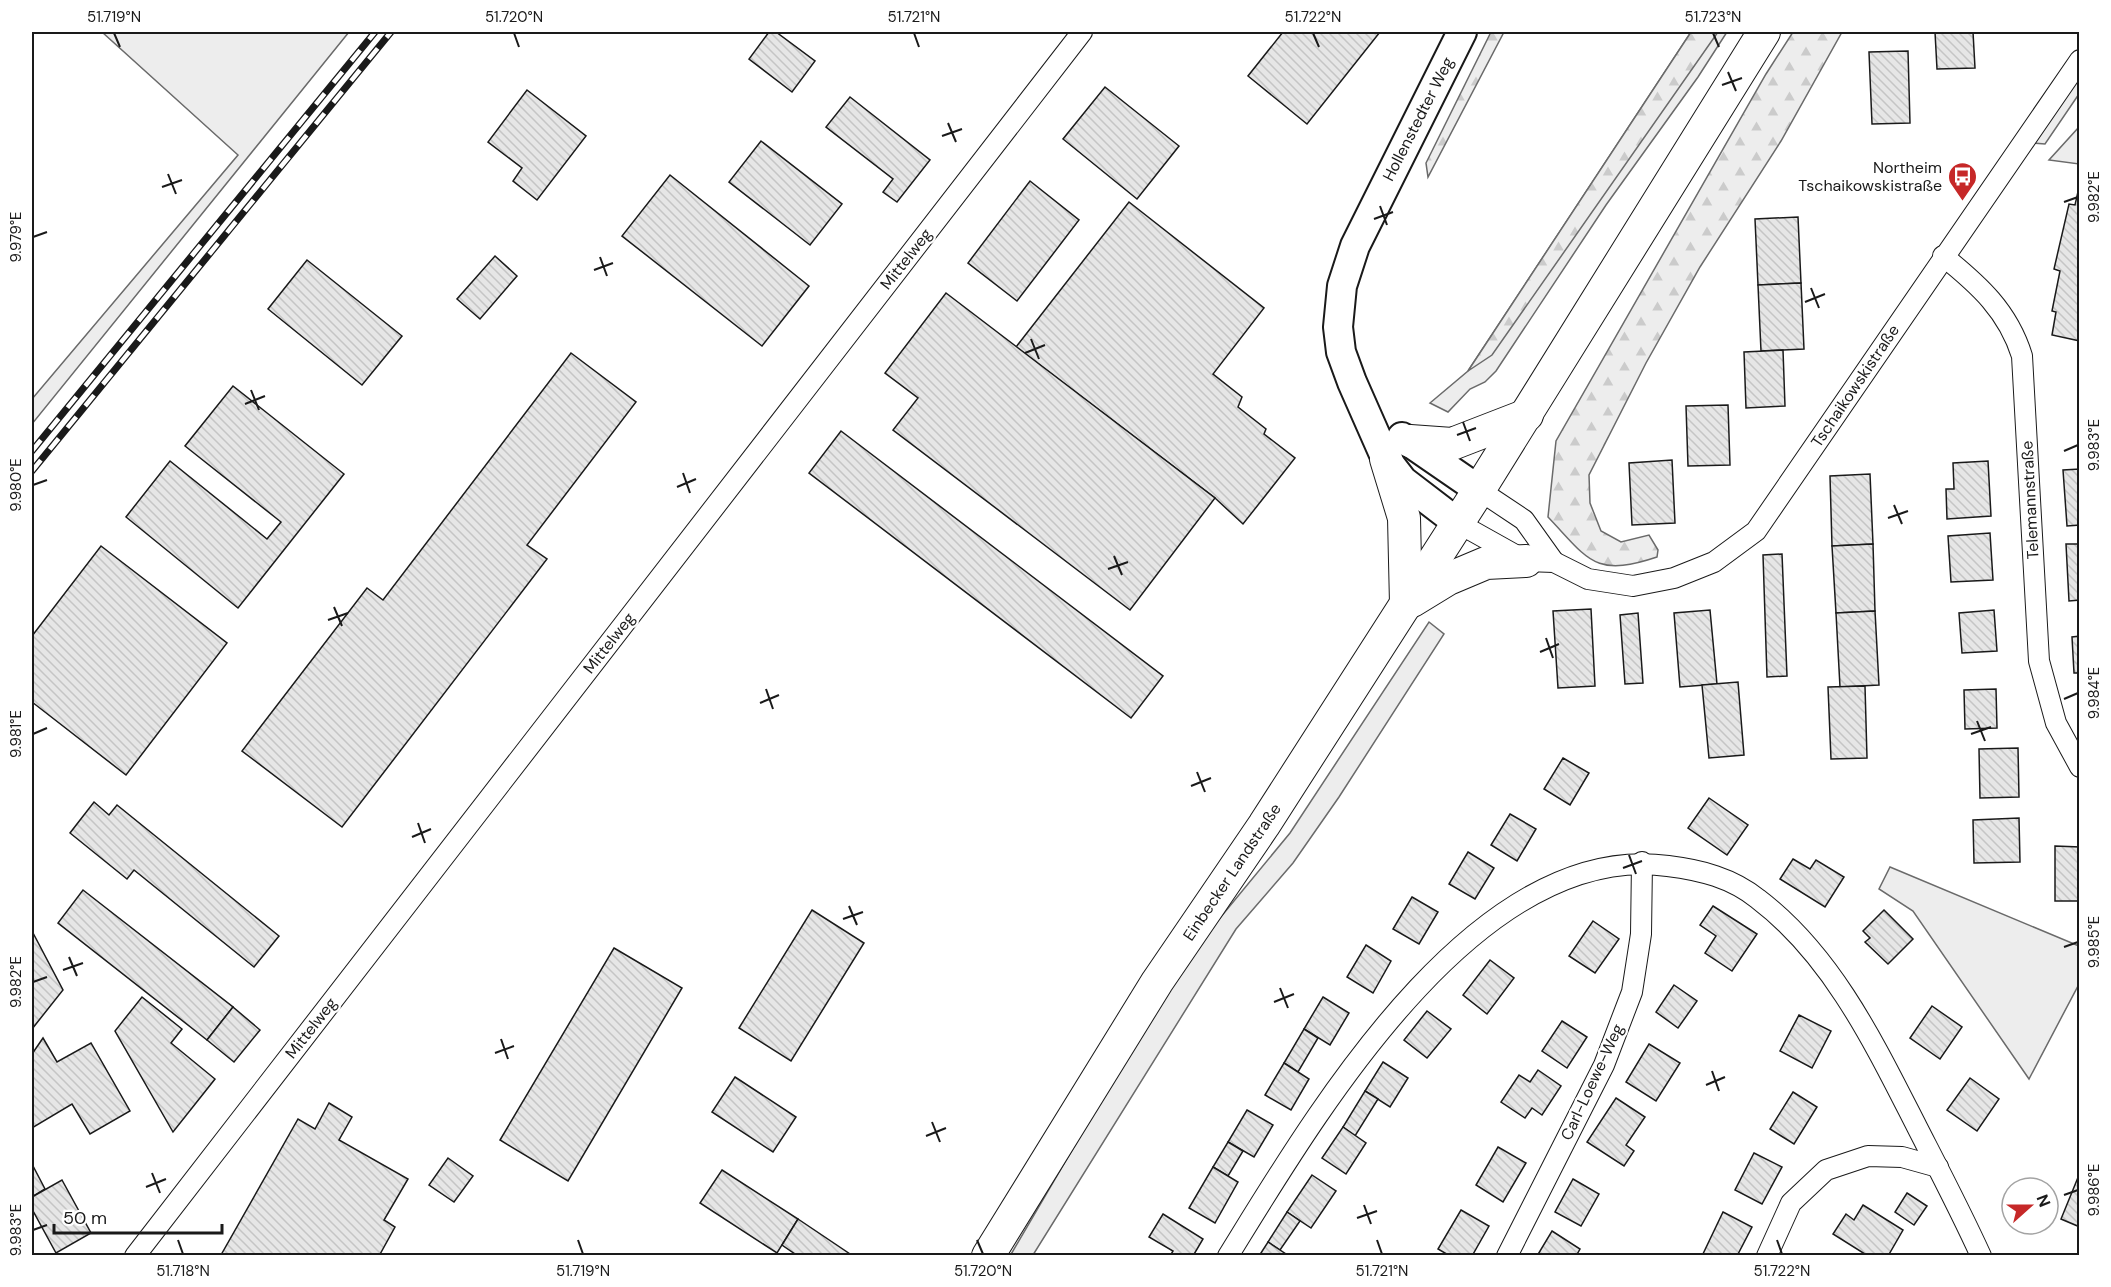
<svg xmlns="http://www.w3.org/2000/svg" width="2111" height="1287" font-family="'DM Sans',sans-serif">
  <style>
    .built { fill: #ededed; stroke: #6a6a6a; stroke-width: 1.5 }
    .forest { fill: url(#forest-firs); stroke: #6a6a6a; stroke-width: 1.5 }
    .building { fill: url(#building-back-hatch); stroke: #1a1a1a; stroke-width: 1.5 }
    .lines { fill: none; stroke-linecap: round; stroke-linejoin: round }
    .street-casing { stroke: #1a1a1a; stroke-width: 22 }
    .secondary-casing { stroke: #1a1a1a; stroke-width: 32 }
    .primary-casing { stroke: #1a1a1a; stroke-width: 34 }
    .street { stroke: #fff; stroke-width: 20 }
    .secondary { stroke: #fff; stroke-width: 28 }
    .primary { stroke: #fff; stroke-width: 32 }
    .rail-casing { stroke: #1a1a1a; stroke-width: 7 }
    .rail { stroke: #fff; stroke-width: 4.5; stroke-dasharray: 14; stroke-linecap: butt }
    .ticks { fill: none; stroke: #1a1a1a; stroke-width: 2 }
    .labels { text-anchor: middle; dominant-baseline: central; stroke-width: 4.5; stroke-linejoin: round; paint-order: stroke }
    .street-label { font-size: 16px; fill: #1a1a1a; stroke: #fff }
    .poi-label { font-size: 16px; fill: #1a1a1a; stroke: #fff; text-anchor: end }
    .neatline { fill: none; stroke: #1a1a1a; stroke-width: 2 }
    .ticks-label { font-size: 15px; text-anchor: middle; fill: #1a1a1a }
  </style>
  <defs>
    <pattern id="forest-firs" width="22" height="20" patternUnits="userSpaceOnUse" patternTransform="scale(1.5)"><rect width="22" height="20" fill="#ededed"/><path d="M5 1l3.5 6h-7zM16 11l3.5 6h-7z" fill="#cbcbcb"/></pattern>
    <pattern id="building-back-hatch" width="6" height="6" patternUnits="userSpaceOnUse" patternTransform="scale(1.5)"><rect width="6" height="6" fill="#e6e6e6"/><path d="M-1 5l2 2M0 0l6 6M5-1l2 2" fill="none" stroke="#c5c5c5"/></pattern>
  </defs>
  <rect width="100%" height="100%" fill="#fff"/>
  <g class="built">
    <path d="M 102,32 L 349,32 L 32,424 L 32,399 L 238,155 Z"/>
    <path d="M 1691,32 L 1727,32 L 1698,77 L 1606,205 L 1496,371 L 1485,382 L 1470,389 L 1448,412 L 1430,403 L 1468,371 Z"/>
    <path d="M 2079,74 L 2079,94 L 2045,144 L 2033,143 Z"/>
    <path d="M 2079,127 L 2079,164 L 2049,160 Z"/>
    <path d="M 1429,622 L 1444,634 L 1339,797 L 1293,863 L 1236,929 L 1033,1255 L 1010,1256 L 1137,1039 L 1215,924 L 1290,833 Z"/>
    <path d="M 1890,867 L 2079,946 L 2079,984 L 2029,1079 L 1913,911 L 1879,889 Z"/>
  </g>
  <g class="forest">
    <path d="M 1491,32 L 1504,32 L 1428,177 L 1426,163 Z"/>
    <path d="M 1691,32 L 1718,32 L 1492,355 L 1468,371 Z"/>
    <path d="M 1793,32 L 1842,32 L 1781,141 L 1700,267 L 1646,363 L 1589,475 L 1590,503 L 1601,531 L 1621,542 L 1649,535 L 1658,550 L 1657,557 C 1594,578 1589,560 1548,517 L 1556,441 L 1766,74 Z"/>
  </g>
  <g class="building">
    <path d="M 769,32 L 776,32 L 815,61 L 792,92 L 749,59 Z"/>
    <path d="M 1283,32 L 1380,32 L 1307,124 L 1248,76 Z"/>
    <path d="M 1935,32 L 1973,32 L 1975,68 L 1937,69 Z"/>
    <path d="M 1908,51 L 1910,123 L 1872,124 L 1869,52 Z"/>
    <path d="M 1105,87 L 1179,146 L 1137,199 L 1063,139 Z"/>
    <path d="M 527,90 L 586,136 L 537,200 L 513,181 L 522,168 L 488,142 Z"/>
    <path d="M 850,97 L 930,160 L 897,202 L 883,192 L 893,179 L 826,127 Z"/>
    <path d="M 761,141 L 842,204 L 810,245 L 729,182 Z"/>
    <path d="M 670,175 L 809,286 L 762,346 L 622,236 Z"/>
    <path d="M 1030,181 L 1079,220 L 1017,301 L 968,263 Z"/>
    <path d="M 2080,183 L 2080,341 L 2052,335 L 2056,312 L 2052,311 L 2060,271 L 2054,269 L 2069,204 L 2075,205 Z"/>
    <path d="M 1129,202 L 1264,308 L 1213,374 L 1242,397 L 1238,407 L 1266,429 L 1264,434 L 1295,458 L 1243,524 L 1215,498 L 1016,347 Z"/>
    <path d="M 1798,217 L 1801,283 L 1758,285 L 1755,219 Z"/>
    <path d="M 495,256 L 517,276 L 480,319 L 457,299 Z"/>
    <path d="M 307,260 L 402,336 L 362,385 L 268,309 Z"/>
    <path d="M 1801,283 L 1804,349 L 1761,351 L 1758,285 Z"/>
    <path d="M 946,293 L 1215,498 L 1130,610 L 893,430 L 918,398 L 885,373 Z"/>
    <path d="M 1783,350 L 1785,406 L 1746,408 L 1744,352 Z"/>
    <path d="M 571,353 L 636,402 L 527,545 L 547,559 L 342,827 L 242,751 L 367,588 L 383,600 Z"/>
    <path d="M 233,386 L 344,474 L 238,608 L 126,517 L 170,461 L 267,539 L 281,522 L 185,446 Z"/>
    <path d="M 1728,405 L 1730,465 L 1688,466 L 1686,406 Z"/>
    <path d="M 841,431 L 1163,676 L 1131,718 L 809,473 Z"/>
    <path d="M 1672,460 L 1675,523 L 1632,525 L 1629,463 Z"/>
    <path d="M 1988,461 L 1991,516 L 1947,519 L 1946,489 L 1954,489 L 1953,463 Z"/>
    <path d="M 2080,469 L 2080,525 L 2067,526 L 2063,470 Z"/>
    <path d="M 1870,474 L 1873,544 L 1832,546 L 1830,476 Z"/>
    <path d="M 1990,533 L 1993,580 L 1951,582 L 1948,536 Z"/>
    <path d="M 1873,544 L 1875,611 L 1836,613 L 1832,546 Z"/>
    <path d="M 2066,544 L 2080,544 L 2080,600 L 2069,601 Z"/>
    <path d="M 101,546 L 227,643 L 126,775 L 32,702 L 32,636 Z"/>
    <path d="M 1782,554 L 1787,676 L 1767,677 L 1763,555 Z"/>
    <path d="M 1591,609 L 1595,686 L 1558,688 L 1553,611 Z"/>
    <path d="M 1710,610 L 1717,684 L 1680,687 L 1674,613 Z"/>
    <path d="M 1994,610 L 1997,651 L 1962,653 L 1959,613 Z"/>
    <path d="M 1875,611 L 1879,685 L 1840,687 L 1836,613 Z"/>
    <path d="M 1638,613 L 1643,683 L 1625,684 L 1620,615 Z"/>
    <path d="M 2080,636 L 2080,673 L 2074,673 L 2072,637 Z"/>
    <path d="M 1738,682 L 1744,755 L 1709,758 L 1702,685 Z"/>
    <path d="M 1865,686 L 1867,758 L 1831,759 L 1828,687 Z"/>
    <path d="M 1996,689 L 1997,728 L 1965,729 L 1964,690 Z"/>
    <path d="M 2018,748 L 2019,797 L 1980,798 L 1979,749 Z"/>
    <path d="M 1563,758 L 1589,773 L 1570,805 L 1544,789 Z"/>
    <path d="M 1709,798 L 1748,825 L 1727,855 L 1688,828 Z"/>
    <path d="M 94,802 L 109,815 L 117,805 L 279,936 L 254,967 L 134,870 L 127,879 L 70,833 Z"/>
    <path d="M 1510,814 L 1536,829 L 1517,861 L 1491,845 Z"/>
    <path d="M 2019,818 L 2020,862 L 1974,863 L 1973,820 Z"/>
    <path d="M 2055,846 L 2080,847 L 2080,901 L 2055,901 Z"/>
    <path d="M 1468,852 L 1494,868 L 1475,899 L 1449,884 Z"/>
    <path d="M 1793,859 L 1810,869 L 1816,860 L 1844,877 L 1825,907 L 1780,879 Z"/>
    <path d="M 83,890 L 233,1007 L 207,1040 L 58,923 Z"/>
    <path d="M 1412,897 L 1438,912 L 1419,944 L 1393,929 Z"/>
    <path d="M 1713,906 L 1757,934 L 1732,971 L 1705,953 L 1716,936 L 1700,925 Z"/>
    <path d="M 812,910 L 864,943 L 791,1061 L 739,1028 Z"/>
    <path d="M 1884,910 L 1913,939 L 1888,964 L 1865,942 L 1870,938 L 1863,931 Z"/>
    <path d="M 1593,921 L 1619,939 L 1595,973 L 1569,956 Z"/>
    <path d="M 32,931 L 63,990 L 32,1029 Z"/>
    <path d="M 1366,945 L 1391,961 L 1373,993 L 1347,977 Z"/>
    <path d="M 614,948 L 682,988 L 568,1181 L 500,1140 Z"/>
    <path d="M 1490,960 L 1514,978 L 1487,1014 L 1463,995 Z"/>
    <path d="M 1674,985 L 1697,1001 L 1678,1028 L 1656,1012 Z"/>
    <path d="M 142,997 L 182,1029 L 171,1043 L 215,1079 L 173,1132 L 115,1031 Z"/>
    <path d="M 1323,997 L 1349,1013 L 1330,1045 L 1304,1029 Z"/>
    <path d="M 1932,1006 L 1962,1027 L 1940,1059 L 1910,1038 Z"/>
    <path d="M 233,1007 L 260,1030 L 234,1062 L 207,1040 Z"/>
    <path d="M 1427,1011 L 1451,1029 L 1427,1058 L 1404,1040 Z"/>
    <path d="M 1799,1015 L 1831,1031 L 1812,1068 L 1780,1051 Z"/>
    <path d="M 1562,1021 L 1587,1037 L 1567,1068 L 1542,1051 Z"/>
    <path d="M 1304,1029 L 1318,1038 L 1298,1072 L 1284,1063 Z"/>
    <path d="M 43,1038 L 57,1062 L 91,1043 L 130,1111 L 90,1134 L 72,1104 L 32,1128 L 32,1054 Z"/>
    <path d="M 1649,1044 L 1680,1063 L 1656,1101 L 1626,1082 Z"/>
    <path d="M 1383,1062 L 1408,1078 L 1390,1107 L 1365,1091 Z"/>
    <path d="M 1284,1063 L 1309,1079 L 1291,1110 L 1265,1095 Z"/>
    <path d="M 1538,1070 L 1561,1086 L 1542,1115 L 1532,1108 L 1525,1118 L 1501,1102 L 1519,1075 L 1530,1082 Z"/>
    <path d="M 735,1077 L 796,1117 L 773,1152 L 712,1112 Z"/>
    <path d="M 1970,1078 L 1999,1099 L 1977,1131 L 1947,1110 Z"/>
    <path d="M 1365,1091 L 1378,1099 L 1355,1136 L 1343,1127 Z"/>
    <path d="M 1793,1092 L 1817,1107 L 1794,1144 L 1770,1129 Z"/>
    <path d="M 1616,1098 L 1645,1117 L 1626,1145 L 1634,1151 L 1624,1166 L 1587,1142 Z"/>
    <path d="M 329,1103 L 352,1117 L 339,1140 L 408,1179 L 384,1220 L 395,1227 L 379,1256 L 221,1255 L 298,1119 L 315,1129 Z"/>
    <path d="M 1247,1110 L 1273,1125 L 1254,1157 L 1228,1142 Z"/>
    <path d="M 1343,1127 L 1366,1143 L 1346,1174 L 1322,1158 Z"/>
    <path d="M 1228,1142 L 1243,1151 L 1228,1176 L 1213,1167 Z"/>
    <path d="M 1498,1147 L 1526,1163 L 1503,1202 L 1476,1185 Z"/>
    <path d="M 1754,1153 L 1782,1167 L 1762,1204 L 1735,1190 Z"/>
    <path d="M 448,1158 L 473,1176 L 454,1202 L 429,1185 Z"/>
    <path d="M 32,1164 L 45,1189 L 32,1197 Z"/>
    <path d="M 1213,1167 L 1238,1182 L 1215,1223 L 1189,1208 Z"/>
    <path d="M 722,1170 L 798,1219 L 777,1253 L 700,1203 Z"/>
    <path d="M 1312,1175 L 1336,1191 L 1311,1228 L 1287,1212 Z"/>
    <path d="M 2079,1175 L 2080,1175 L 2080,1227 L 2061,1219 Z"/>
    <path d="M 1573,1179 L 1599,1194 L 1581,1226 L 1555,1212 Z"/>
    <path d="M 62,1180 L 91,1233 L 56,1253 L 32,1209 L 32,1197 Z"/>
    <path d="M 1907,1193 L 1927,1206 L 1914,1225 L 1895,1212 Z"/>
    <path d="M 1863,1205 L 1903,1230 L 1888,1256 L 1868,1256 L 1833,1234 L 1846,1214 L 1854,1220 Z"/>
    <path d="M 1461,1210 L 1489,1226 L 1472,1256 L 1450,1256 L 1438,1249 Z"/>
    <path d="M 1287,1212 L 1300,1221 L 1280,1250 L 1268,1242 Z"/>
    <path d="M 1723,1212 L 1752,1227 L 1737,1256 L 1702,1256 Z"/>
    <path d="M 1163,1214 L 1203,1239 L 1193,1256 L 1170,1256 L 1173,1251 L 1149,1237 Z"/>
    <path d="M 798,1219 L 853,1256 L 798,1256 L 782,1245 Z"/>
    <path d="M 1552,1231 L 1580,1249 L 1576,1256 L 1537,1256 Z"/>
    <path d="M 1268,1242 L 1289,1256 L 1259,1256 Z"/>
  </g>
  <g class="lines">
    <defs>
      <g id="street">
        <path d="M 1943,256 C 1979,285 2008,311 2022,356 L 2039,661 L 2056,723 L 2080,767"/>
        <path d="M 1479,490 L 1524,520 L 1554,562"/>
        <path d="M 1458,523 L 1526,561 L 1554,562 L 1588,579 L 1633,586 L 1674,578 L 1714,562 L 1756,531 L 2080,60"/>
        <path d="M 135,1256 L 1082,32"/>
        <path d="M 1228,1256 C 1314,1117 1476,839 1668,866 C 1701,870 1732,878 1758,899 C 1833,956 1875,1045 1917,1127 C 1939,1170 1961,1212 1981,1256"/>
        <path d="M 1507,1256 L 1604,1065 L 1632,992 L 1641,934 L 1642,862"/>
        <path d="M 1767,1256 L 1791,1203 L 1826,1170 L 1868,1156 L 1902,1157 L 1938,1167"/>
      </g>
      <g id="secondary">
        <path d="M 1402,437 L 1479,490"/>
        <path d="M 1458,523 L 1403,481 L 1386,459 L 1352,382 L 1341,352 L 1338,327 L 1342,286 L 1355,246 L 1462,32"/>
      </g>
      <g id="primary">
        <path d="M 1410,441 L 1452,444 L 1527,415"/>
        <path d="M 1386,459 L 1404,518 L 1406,604"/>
        <path d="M 1412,601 L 1448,579 L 1486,563 L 1526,561"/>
        <path d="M 988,1256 L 1157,982 L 1264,825 L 1479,490 L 1764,32"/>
      </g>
    </defs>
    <use href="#street" class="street-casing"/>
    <use href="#secondary" class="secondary-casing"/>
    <use href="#primary" class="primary-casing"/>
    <use href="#street" class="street"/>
    <use href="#secondary" class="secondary"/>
    <use href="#primary" class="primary"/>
    <defs>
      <g id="rail">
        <path d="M 32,451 L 375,32"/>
        <path d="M 32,471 L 391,32"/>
      </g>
    </defs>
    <use href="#rail" class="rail-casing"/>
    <use href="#rail" class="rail"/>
  </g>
  <path class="ticks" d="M 114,33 L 120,47M 514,33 L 519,47M 914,33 L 919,47M 1313,33 L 1319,47M 1713,33 L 1719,47M 1728,72 L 1736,91M 1722,85 L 1742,78M 948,123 L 956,142M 942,136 L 962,129M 168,174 L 176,194M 162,187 L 182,180M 2064,202 L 2078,197M 1380,206 L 1387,225M 1374,219 L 1393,212M 33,237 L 47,232M 600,257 L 607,276M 594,270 L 613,263M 1811,288 L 1819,308M 1805,302 L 1825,294M 1031,339 L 1039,359M 1025,353 L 1045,345M 251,390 L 259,410M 245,404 L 265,396M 1463,422 L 1470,441M 1457,435 L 1476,428M 2064,451 L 2078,445M 683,473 L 690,493M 33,485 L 47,480M 677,487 L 696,479M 1894,505 L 1902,524M 1888,518 L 1908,511M 1114,556 L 1122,575M 1108,569 L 1128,562M 334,607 L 342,626M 328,620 L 348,613M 1546,638 L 1553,658M 1540,652 L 1559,644M 766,689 L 773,709M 2064,699 L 2078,693M 760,703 L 779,695M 1977,721 L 1985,741M 33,734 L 47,728M 1971,734 L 1991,727M 1197,772 L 1205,792M 1191,786 L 1211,778M 418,823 L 425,843M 412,837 L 431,829M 1629,855 L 1636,874M 1623,868 L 1642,861M 849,906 L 857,925M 843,919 L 863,912M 2064,947 L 2078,942M 69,957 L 77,976M 63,970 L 83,963M 33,982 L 47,977M 1280,988 L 1288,1008M 1274,1002 L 1294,994M 501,1039 L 508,1059M 495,1053 L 514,1046M 1712,1071 L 1719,1091M 1706,1085 L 1725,1077M 932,1122 L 940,1142M 926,1136 L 946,1128M 152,1173 L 160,1193M 146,1187 L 166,1179M 2064,1195 L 2078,1190M 1364,1205 L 1371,1224M 1357,1218 L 1377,1211M 33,1230 L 47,1225M 178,1240 L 183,1254M 578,1240 L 583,1254M 977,1240 L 983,1254M 1377,1240 L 1382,1254M 1777,1240 L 1782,1254"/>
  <defs>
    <symbol id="bus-pin" viewBox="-11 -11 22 30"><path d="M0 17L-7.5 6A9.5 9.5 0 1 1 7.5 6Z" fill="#c62828" stroke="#fff"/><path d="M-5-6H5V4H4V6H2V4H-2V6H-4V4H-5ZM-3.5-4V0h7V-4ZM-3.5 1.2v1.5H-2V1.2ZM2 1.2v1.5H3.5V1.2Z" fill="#fff"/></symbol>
  </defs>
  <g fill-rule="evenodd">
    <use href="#bus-pin" x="1946" y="160" width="33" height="45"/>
  </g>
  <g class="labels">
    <g class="street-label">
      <text transform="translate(1418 119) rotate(-63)">Hollenstedter Weg</text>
      <text transform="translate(906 259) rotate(-52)">Mittelweg</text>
      <text transform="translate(1855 386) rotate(-56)">Tschaikowskistraße</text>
      <text transform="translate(2030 500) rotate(-93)">Telemannstraße</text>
      <text transform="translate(609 643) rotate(-52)">Mittelweg</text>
      <text transform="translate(1232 872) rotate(-56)">Einbecker Landstraße</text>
      <text transform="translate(311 1028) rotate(-52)">Mittelweg</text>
      <text transform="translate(1592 1082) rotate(-65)">Carl-Loewe-Weg</text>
    </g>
    <g class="poi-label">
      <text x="1942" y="167">Northeim<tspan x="1942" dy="18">Tschaikowskistraße</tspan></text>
    </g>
  </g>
  <rect width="2111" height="1287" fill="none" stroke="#ffffff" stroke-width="66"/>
  <g transform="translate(2030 1206) rotate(69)"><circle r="28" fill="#ffffff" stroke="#a3a3a3" stroke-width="1.5"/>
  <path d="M0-4.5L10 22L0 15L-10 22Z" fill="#c62828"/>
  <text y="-9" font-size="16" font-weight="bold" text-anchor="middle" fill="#1a1a1a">N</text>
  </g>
  <path d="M54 1224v9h168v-9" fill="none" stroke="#1a1a1a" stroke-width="3"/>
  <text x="63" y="1224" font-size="18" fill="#1a1a1a" stroke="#ffffff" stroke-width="4.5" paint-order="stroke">50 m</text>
  <rect x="33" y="33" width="2045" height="1221" class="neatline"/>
  <g class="ticks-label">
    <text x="114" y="22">51.719°N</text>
    <text x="514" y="22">51.720°N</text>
    <text x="914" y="22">51.721°N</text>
    <text x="1313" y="22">51.722°N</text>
    <text x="1713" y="22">51.723°N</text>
    <text transform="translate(2094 197) rotate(-90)" y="5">9.982°E</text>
    <text transform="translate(16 237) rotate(-90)" y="5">9.979°E</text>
    <text transform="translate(2094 445) rotate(-90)" y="5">9.983°E</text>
    <text transform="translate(16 485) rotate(-90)" y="5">9.980°E</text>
    <text transform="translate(2094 693) rotate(-90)" y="5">9.984°E</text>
    <text transform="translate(16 734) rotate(-90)" y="5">9.981°E</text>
    <text transform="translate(2094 942) rotate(-90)" y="5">9.985°E</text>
    <text transform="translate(16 982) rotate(-90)" y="5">9.982°E</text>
    <text transform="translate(2094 1190) rotate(-90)" y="5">9.986°E</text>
    <text transform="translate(16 1230) rotate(-90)" y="5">9.983°E</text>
    <text x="183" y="1276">51.718°N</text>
    <text x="583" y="1276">51.719°N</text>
    <text x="983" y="1276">51.720°N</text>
    <text x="1382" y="1276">51.721°N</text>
    <text x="1782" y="1276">51.722°N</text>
  </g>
</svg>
